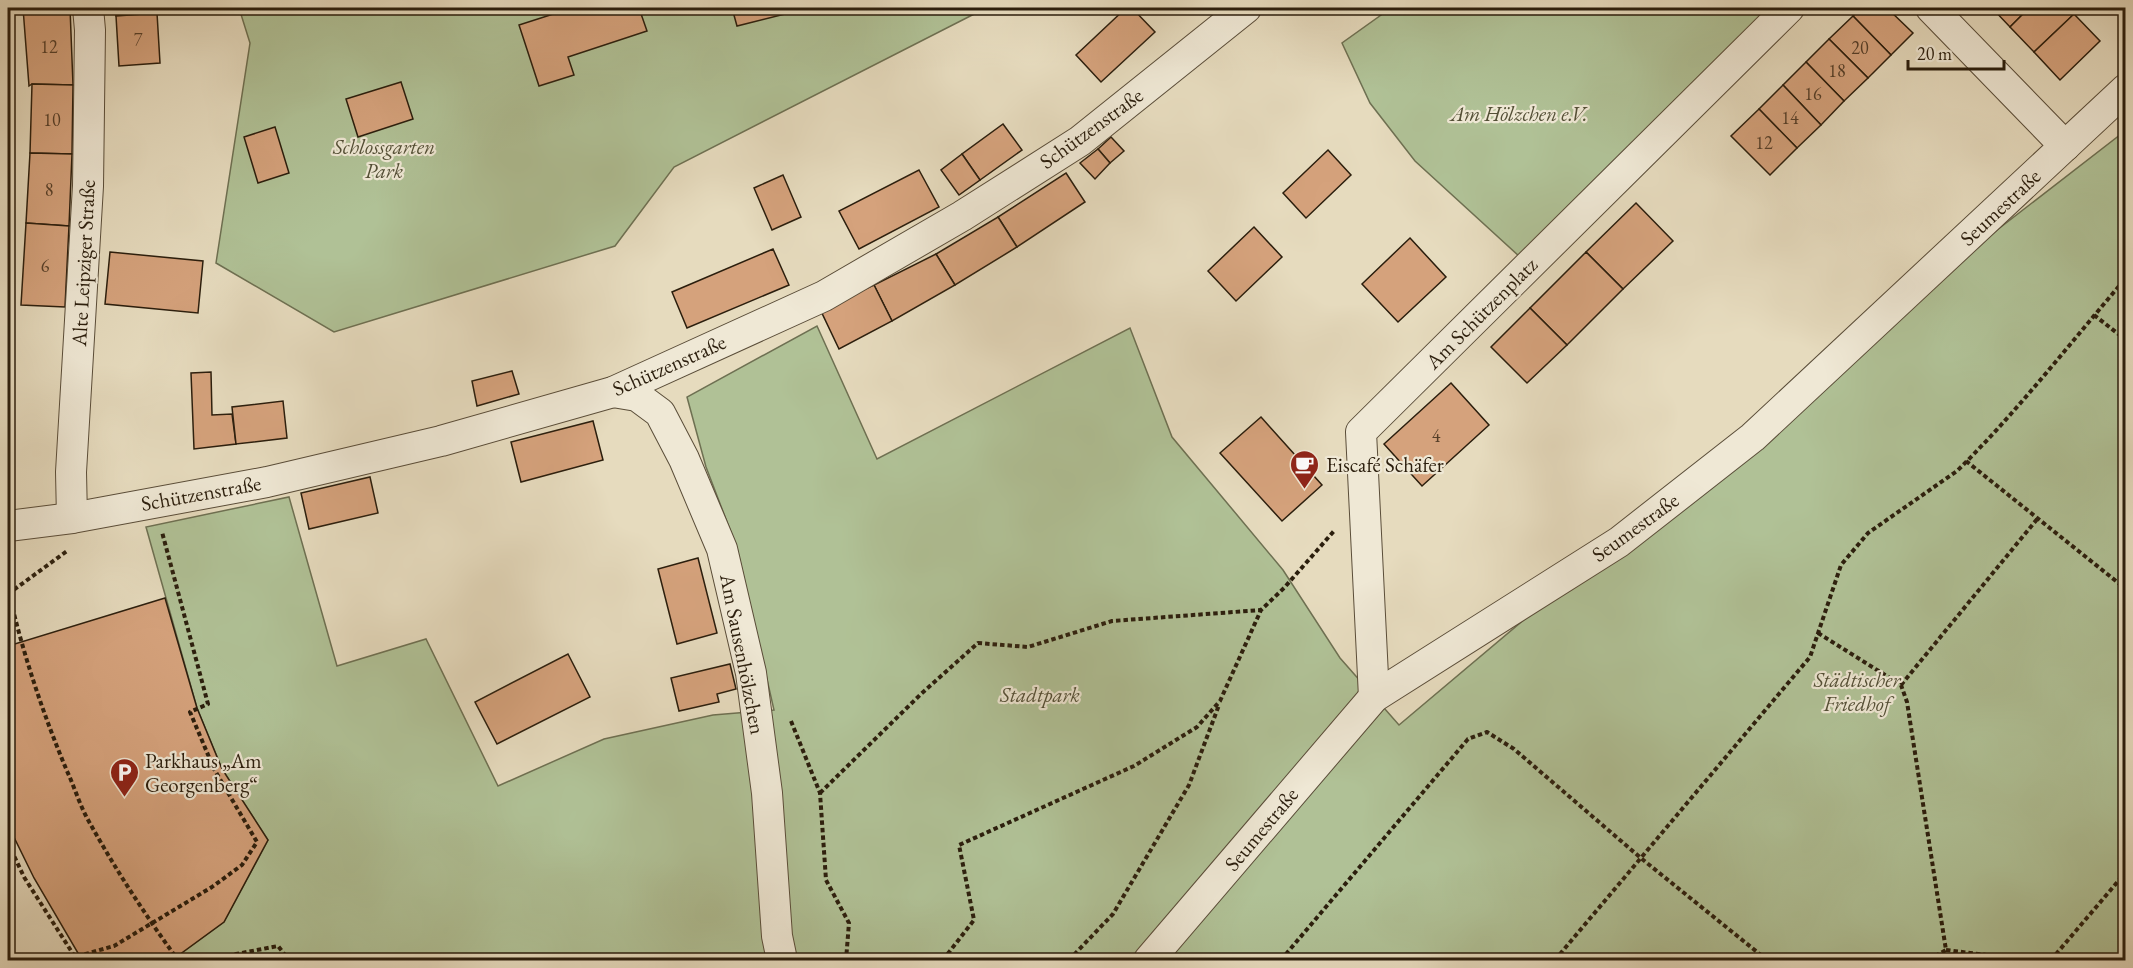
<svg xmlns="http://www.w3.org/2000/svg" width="2133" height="968" font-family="'EB Garamond',serif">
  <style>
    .green { fill: #b0c196; stroke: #6e7052; stroke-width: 1.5 }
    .building { fill: #d5a27c; stroke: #2b1e0d; stroke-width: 1.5 }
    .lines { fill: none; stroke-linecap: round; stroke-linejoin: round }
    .street-casing { stroke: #5a4d39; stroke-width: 32 }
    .path { stroke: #2b1e0d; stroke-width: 4; stroke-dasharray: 4.5 3; stroke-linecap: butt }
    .street { stroke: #efe8d5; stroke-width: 30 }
    .labels { text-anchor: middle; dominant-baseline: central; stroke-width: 4.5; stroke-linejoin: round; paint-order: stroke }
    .number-label { font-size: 18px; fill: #563f29 }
    .park-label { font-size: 21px; font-style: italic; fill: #534f36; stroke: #efe8d5 }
    .street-label { font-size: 21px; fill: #2b1e0d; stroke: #efe8d5 }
    .poi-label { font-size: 21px; fill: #2b1e0d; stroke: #efe8d5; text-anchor: start }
  </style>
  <rect width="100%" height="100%" fill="#e6dbbe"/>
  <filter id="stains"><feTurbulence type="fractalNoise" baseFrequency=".00333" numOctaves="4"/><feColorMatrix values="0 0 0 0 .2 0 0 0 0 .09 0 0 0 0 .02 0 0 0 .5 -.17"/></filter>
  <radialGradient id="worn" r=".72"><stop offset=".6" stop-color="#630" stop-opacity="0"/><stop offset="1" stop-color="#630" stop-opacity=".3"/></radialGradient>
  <g class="green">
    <path d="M 239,8 L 986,8 L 674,167 L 615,246 L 334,332 L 216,263 L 250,43 Z"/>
    <path d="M 1391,8 L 1775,8 L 1520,257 L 1415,161 L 1370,103 L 1342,43 Z"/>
    <path d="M 2125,131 L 2125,960 L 172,960 L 224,922 L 268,840 L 222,769 L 197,708 L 146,527 L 289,497 L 337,666 L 426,639 L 498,786 L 604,739 L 713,715 L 774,710 L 737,548 L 706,467 L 687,397 L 817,326 L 877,459 L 1130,328 L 1172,437 L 1283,570 L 1340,658 L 1399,725 L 1869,329 Z"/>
  </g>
  <g class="building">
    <path d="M 23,8 L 70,8 L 73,85 L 32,84 L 29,86 Z"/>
    <path d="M 115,8 L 156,8 L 157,13 L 116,16 Z"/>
    <path d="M 572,8 L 639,8 L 647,31 L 568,57 L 574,75 L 539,86 L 519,25 Z"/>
    <path d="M 732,8 L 809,8 L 737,26 Z"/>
    <path d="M 1126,8 L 1132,8 L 1155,32 L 1101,82 L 1076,55 Z"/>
    <path d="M 1861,8 L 1887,8 L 1913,33 L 1891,55 L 1853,16 Z"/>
    <path d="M 1992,8 L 2029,8 L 2010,27 Z"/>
    <path d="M 2029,8 L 2068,8 L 2074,14 L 2034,52 L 2010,27 Z"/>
    <path d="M 157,13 L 160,63 L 119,66 L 116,16 Z"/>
    <path d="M 2074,14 L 2100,41 L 2060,80 L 2034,52 Z"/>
    <path d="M 1853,16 L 1891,55 L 1868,78 L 1829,39 Z"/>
    <path d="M 1829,39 L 1868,78 L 1844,101 L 1806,62 Z"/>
    <path d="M 1806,62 L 1844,101 L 1821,125 L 1783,85 Z"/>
    <path d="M 401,82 L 413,119 L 358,137 L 346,99 Z"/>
    <path d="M 32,84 L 73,85 L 72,154 L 30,153 Z"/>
    <path d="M 1783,85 L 1821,125 L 1797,148 L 1759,109 Z"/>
    <path d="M 1759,109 L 1797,148 L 1770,175 L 1731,136 Z"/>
    <path d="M 1003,124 L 1022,150 L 980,180 L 962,154 Z"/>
    <path d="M 275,127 L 289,173 L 258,183 L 244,137 Z"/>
    <path d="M 1111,137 L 1124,151 L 1110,163 L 1098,149 Z"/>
    <path d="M 1098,149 L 1110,163 L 1095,179 L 1080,163 Z"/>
    <path d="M 1328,150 L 1351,175 L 1306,218 L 1283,193 Z"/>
    <path d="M 30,153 L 72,154 L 69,226 L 26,223 Z"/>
    <path d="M 962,154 L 980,180 L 959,195 L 941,170 Z"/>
    <path d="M 919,170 L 939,207 L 859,249 L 839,211 Z"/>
    <path d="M 1066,173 L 1085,202 L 1017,247 L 998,217 Z"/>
    <path d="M 783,175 L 801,217 L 772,230 L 754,188 Z"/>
    <path d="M 1636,203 L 1673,241 L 1623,289 L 1586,252 Z"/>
    <path d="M 998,217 L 1017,247 L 955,285 L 936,254 Z"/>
    <path d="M 26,223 L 69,226 L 65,307 L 21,305 Z"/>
    <path d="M 1254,227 L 1282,257 L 1236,301 L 1208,271 Z"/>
    <path d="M 1410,238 L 1446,277 L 1398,322 L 1362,284 Z"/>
    <path d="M 773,249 L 789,285 L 687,328 L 672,292 Z"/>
    <path d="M 110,252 L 203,261 L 198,313 L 105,304 Z"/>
    <path d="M 1586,252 L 1623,289 L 1567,345 L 1530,308 Z"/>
    <path d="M 936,254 L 955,285 L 892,321 L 874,285 Z"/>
    <path d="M 874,285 L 892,321 L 839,349 L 820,309 Z"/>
    <path d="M 1530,308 L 1567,345 L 1527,383 L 1491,347 Z"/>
    <path d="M 512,371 L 519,394 L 477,406 L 472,381 Z"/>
    <path d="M 211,372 L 212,415 L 232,414 L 236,444 L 194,449 L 191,373 Z"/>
    <path d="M 1451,383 L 1489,425 L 1422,486 L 1384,444 Z"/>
    <path d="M 283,401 L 287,438 L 236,444 L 232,407 Z"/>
    <path d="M 1261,417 L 1322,485 L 1282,521 L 1220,453 Z"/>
    <path d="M 593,421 L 603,460 L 521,482 L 511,442 Z"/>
    <path d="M 370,477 L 378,513 L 309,529 L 301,493 Z"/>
    <path d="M 698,558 L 717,633 L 677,644 L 658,569 Z"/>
    <path d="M 165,598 L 197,708 L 222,769 L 268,840 L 224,922 L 172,960 L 82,960 L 34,878 L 8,825 L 8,646 Z"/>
    <path d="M 568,654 L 590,697 L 497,744 L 475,702 Z"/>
    <path d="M 730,664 L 736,689 L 717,694 L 719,702 L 679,711 L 671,678 Z"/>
  </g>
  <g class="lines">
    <defs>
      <g id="street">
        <path d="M 1931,8 L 2065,146"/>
        <path d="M 613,392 L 637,396 L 660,413 L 684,459 L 722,549 L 751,673 L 767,793 L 777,936 L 782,960"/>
        <path d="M 72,518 L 71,472 L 88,186 L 90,30 L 88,8"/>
        <path d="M 8,526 L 72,518 L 267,482 L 441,441 L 613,392 L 824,296 L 962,216 L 1080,141 L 1246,8"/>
        <path d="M 1374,697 L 1361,432 L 1789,8"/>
        <path d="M 1149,960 L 1374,697 L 1619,542 L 1753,437 L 2126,89"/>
      </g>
    </defs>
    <use href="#street" class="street-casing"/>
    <g class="path">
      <path d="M 2094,315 L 2126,340"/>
      <path d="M 1966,461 L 2126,589"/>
      <path d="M 9,593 C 23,654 43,714 67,771 C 74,786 79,803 87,818 C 114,867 145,915 178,960"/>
      <path d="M 8,594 L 67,551"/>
      <path d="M 2126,609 L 2123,626 L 2126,634"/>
      <path d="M 1818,633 L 1901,685 L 1907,702 L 1946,950 L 1929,960"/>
      <path d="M 1901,685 L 2038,518"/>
      <path d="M 791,721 L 820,793 L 826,880 L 849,923 L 846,960"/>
      <path d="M 820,793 L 921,694 L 978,643 L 1028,647 L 1112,621 L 1261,610"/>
      <path d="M 8,843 L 24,877 L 75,957 L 114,946 L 212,887 L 242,865 L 257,842 L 214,769 L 190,712 L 208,704 L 162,532"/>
      <path d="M 1946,950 L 2027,960"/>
      <path d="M 221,960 L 231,955 L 278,946 L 289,960"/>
      <path d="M 307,960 L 317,956 L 358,960"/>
      <path d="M 943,960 L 974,920 L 959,845 L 1134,766 L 1197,727 L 1220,701 L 1261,610 L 1284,588 L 1334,531"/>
      <path d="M 1069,960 L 1113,914 L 1189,785 L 1219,705"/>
      <path d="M 1281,960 L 1468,739 L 1487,732 L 1514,749 L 1642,859 L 1767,960"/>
      <path d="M 1555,960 L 1810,657 L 1841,565 L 1868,533 L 1957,471 C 2018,411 2070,343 2126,278"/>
      <path d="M 2051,960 L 2126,872"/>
    </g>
    <use href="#street" class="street"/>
  </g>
  <defs>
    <symbol id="cafe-pin" viewBox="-11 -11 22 30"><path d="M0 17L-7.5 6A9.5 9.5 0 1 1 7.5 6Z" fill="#8f2418" stroke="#efe8d5"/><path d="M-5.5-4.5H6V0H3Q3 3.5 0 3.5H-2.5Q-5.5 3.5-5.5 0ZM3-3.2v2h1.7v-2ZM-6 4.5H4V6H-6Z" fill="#fff"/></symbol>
    <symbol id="parking-pin" viewBox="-11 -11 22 30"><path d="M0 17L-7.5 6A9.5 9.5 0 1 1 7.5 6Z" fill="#8f2418" stroke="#efe8d5"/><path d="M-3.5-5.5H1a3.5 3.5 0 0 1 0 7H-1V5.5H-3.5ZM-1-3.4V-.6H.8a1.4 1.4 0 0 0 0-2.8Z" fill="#fff"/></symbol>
  </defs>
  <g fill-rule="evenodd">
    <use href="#cafe-pin" x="1288" y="448" width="33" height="45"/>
    <use href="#parking-pin" x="108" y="756" width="33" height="45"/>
  </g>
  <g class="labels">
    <g class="number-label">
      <text x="138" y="39">7</text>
      <text x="49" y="46">12</text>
      <text x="1860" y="47">20</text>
      <text x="1837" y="70">18</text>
      <text x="1813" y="93">16</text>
      <text x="1790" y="117">14</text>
      <text x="52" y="119">10</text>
      <text x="1764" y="142">12</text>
      <text x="49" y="189">8</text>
      <text x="45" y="265">6</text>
      <text x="1436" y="435">4</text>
    </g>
    <g class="park-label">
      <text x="1519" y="113">Am Hölzchen e.V.</text>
      <text x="384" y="146">Schlossgarten<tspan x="384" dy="24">Park</tspan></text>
      <text x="1857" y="679">Städtischer<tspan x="1857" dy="24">Friedhof</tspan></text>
      <text x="1040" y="694">Stadtpark</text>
    </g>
    <g class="street-label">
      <text transform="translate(1091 128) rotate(-36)">Schützenstraße</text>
      <text transform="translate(2000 207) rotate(-43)">Seumestraße</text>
      <text transform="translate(83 263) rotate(-87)">Alte Leipziger Straße</text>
      <text transform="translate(1481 313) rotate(-45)">Am Schützenplatz</text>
      <text transform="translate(669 365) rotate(-24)">Schützenstraße</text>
      <text transform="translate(201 493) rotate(-10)">Schützenstraße</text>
      <text transform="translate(1635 527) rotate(-36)">Seumestraße</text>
      <text transform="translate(743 654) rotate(79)">Am Sausenhölzchen</text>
      <text transform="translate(1261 829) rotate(-50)">Seumestraße</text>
    </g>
    <g class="poi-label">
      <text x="1326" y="464">Eiscafé Schäfer</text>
      <text x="145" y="760">Parkhaus „Am<tspan x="145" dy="24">Georgenberg“</tspan></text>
    </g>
  </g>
  <rect width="2133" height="968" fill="none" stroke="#e6dbbe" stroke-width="30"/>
  <rect x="9" y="9" width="2115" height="950" fill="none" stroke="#2b1e0d" stroke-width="3"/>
  <rect x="15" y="15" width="2103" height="938" fill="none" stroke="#2b1e0d" stroke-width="1.5"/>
  <path d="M1908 60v9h96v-9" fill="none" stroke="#2b1e0d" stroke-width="3"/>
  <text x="1917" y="60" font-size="18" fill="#2b1e0d" stroke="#efe8d5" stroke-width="4.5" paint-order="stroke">20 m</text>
  <rect width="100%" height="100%" filter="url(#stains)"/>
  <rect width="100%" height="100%" fill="url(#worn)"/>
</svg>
